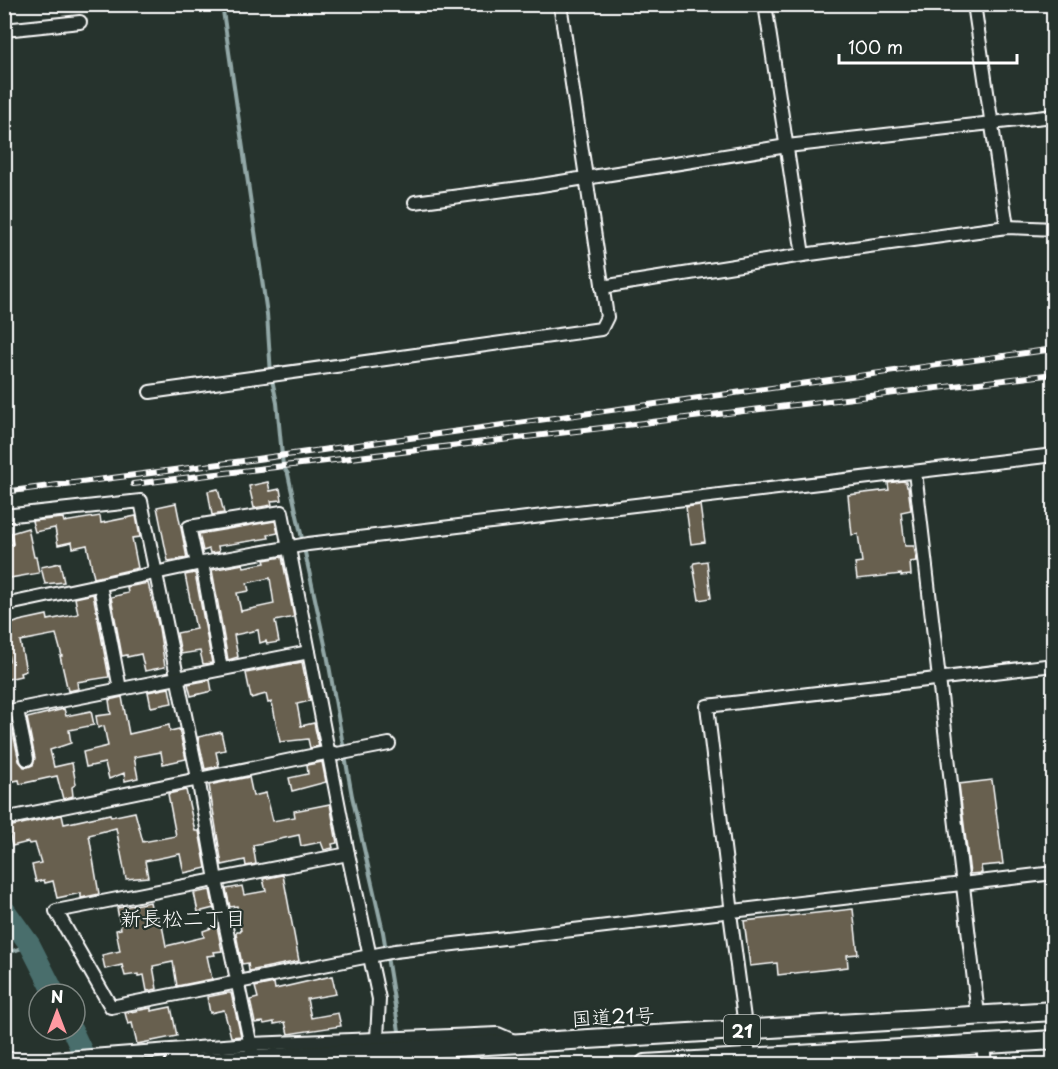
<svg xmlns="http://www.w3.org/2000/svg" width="1058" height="1069" font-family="'Playpen Sans','Klee One',sans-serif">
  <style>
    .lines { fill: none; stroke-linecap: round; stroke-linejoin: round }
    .stream { stroke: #92a8a7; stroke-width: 4 }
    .river { stroke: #496e6c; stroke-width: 21 }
    .building { fill: #676050; stroke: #fff; stroke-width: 1.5; fill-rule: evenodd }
    .minor-casing { stroke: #fff; stroke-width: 16 }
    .highway-casing { stroke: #fff; stroke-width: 22 }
    .minor { stroke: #26332d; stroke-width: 12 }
    .highway { stroke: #26332d; stroke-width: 18 }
    .rail-casing { stroke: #fff; stroke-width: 6 }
    .rail { stroke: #26332d; stroke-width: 4; stroke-dasharray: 11; stroke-linecap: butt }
    .labels { text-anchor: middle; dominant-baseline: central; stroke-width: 4.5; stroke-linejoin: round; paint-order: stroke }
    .shield { fill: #26332d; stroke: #bec2c0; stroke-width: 1.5 }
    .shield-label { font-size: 18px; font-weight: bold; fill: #fff }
    .street-label { font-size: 20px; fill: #fff; stroke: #26332d }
    .neighbourhood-label { font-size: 21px; fill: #fff; stroke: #26332d }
  </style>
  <rect width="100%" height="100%" fill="#26332d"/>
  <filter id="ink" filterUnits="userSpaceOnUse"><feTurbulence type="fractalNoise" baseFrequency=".0167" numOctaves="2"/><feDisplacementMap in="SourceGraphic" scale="12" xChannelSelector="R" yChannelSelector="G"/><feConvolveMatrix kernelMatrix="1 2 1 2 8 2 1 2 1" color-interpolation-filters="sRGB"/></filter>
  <g filter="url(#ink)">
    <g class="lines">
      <g class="stream">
        <path d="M 222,4 L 267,314 L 271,375 L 277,403 L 283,466 L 288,474 L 327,654 L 352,796 L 383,932 L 400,1037"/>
        <path d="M 13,951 L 30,945"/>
        <path d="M 404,1056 L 406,1064"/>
      </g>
      <g class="river">
        <path d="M 4,909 L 30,945 L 55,994"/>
        <path d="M 72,1030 L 88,1064"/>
      </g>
    </g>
    <g class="building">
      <path d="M 902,481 L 906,482 L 907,487 L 908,487 L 911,510 L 901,512 L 905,546 L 914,546 L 917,561 L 910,562 L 911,575 L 901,576 L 901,574 L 857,579 L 855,563 L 862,562 L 858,534 L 852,535 L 848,495 L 889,490 L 888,483 Z"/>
      <path d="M 268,482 L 270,491 L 280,489 L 282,500 L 271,501 L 272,505 L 254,508 L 249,486 Z"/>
      <path d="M 218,489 L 224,513 L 212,515 L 208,491 Z"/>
      <path d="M 176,503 L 187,558 L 168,561 L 157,507 Z"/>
      <path d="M 700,505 L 705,542 L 691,544 L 686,507 Z"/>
      <path d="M 100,516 L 101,523 L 136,516 L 140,537 L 132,538 L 138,568 L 94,578 L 87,545 L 73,548 L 72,542 L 58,545 L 55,528 L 35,532 L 32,521 L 63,518 L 64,522 Z"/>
      <path d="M 275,521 L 278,533 L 268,535 L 269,538 L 218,546 L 219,552 L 210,553 L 209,549 L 203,551 L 199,534 Z"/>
      <path d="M 28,528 L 34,557 L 36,557 L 39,573 L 4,579 L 4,545 L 13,544 L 11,533 Z"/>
      <path d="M 282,557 L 294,617 L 275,621 L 279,642 L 267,644 L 266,641 L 260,643 L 258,630 L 234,635 L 238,657 L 228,660 L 212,570 L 243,564 L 244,567 L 265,563 L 264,560 ZM 270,578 L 274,604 L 241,611 L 237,593 L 249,591 L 247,583 Z"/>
      <path d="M 707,561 L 711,598 L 699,600 L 693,565 L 694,563 Z"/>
      <path d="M 60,563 L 64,582 L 45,584 L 41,567 Z"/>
      <path d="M 195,573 L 212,663 L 203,664 L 200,651 L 181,654 L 177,633 L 196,629 L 185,575 Z"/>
      <path d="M 148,583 L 159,628 L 165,667 L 145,671 L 141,654 L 127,657 L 127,655 L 122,656 L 111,597 L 128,593 L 127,587 Z"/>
      <path d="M 93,594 L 109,677 L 77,682 L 78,689 L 68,691 L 60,656 L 62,656 L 56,634 L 20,641 L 26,671 L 20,673 L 21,676 L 4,680 L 4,662 L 9,661 L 4,627 L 19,621 L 47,615 L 48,620 L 78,614 L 75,598 Z"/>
      <path d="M 302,662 L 310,701 L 297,704 L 301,726 L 314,723 L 319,746 L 310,748 L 308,739 L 280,742 L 272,702 L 268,703 L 266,694 L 251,698 L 246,673 Z"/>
      <path d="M 210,680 L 212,691 L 191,696 L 188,684 Z"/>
      <path d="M 169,688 L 172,703 L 151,707 L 148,692 Z"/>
      <path d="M 122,697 L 129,734 L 169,725 L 170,731 L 179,729 L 186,759 L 163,764 L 161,752 L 134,757 L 138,778 L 125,781 L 124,773 L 109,779 L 105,763 L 86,767 L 83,752 L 108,746 L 104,726 L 98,728 L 96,716 L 111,714 L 109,700 Z"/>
      <path d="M 64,709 L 66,716 L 91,711 L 94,725 L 69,730 L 71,743 L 50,750 L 54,767 L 72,763 L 76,784 L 72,787 L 73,796 L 63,799 L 57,776 L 20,784 L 19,780 L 4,783 L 4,720 L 10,719 L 19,761 L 24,767 L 28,767 L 33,765 L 35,758 L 27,718 Z"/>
      <path d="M 221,732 L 225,750 L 216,752 L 219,766 L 205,769 L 198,737 Z"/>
      <path d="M 322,762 L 326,782 L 292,791 L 289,778 L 308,774 L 307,765 Z"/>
      <path d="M 249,777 L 253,796 L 266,793 L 273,821 L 295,817 L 294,811 L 330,804 L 337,843 L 332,844 L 333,848 L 324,850 L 321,842 L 301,846 L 299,835 L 253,845 L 256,864 L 246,866 L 245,860 L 222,865 L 209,785 Z"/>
      <path d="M 992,780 L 1003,864 L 981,866 L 982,873 L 970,874 L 959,784 Z"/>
      <path d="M 186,790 L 195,831 L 199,831 L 206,868 L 184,873 L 180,854 L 145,861 L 148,877 L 126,879 L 116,828 L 89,835 L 99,894 L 81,898 L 81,893 L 57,898 L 53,881 L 45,883 L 44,880 L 36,882 L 32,865 L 41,863 L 35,843 L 29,844 L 28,842 L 12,846 L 8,827 L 62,815 L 64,824 L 110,814 L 111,817 L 135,812 L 143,842 L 176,836 L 168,794 Z"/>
      <path d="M 283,875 L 299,961 L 249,971 L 248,963 L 242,964 L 236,934 L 237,931 L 241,931 L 237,906 L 230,907 L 226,889 L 242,886 L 244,895 L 266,891 L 263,879 Z"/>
      <path d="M 210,890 L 214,910 L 214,908 L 198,912 L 194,893 Z"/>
      <path d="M 150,902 L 154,921 L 158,920 L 159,925 L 162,925 L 166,946 L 204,937 L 203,931 L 217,926 L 222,951 L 214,952 L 215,955 L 207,956 L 212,979 L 177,986 L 173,962 L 153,966 L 157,989 L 147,991 L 144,975 L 138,976 L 138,974 L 125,976 L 122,965 L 105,969 L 102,955 L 120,951 L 116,930 L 121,929 L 117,908 Z"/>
      <path d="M 853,909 L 858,954 L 847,955 L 848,967 L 778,975 L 777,963 L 750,966 L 744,921 Z"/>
      <path d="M 332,976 L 336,994 L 307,999 L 311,1018 L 338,1013 L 341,1026 L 288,1034 L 285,1022 L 274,1024 L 274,1022 L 264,1024 L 263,1022 L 255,1023 L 250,1000 L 258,998 L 255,987 L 274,983 L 275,989 Z"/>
      <path d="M 227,993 L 231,993 L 241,1036 L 231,1037 L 224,1010 L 210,1013 L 207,997 Z"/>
      <path d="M 171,1007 L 177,1036 L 137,1044 L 132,1023 L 128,1024 L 125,1013 L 151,1008 L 151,1011 Z"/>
    </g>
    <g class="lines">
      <defs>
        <g id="minor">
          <path d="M 765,4 L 803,255"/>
          <path d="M 974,4 L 1007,227"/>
          <path d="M 4,30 L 80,22"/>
          <path d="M 415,202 L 535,186 L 787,146 L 1054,116"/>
          <path d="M 602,287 L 803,255 L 1007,227 L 1054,229"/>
          <path d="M 150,392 L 601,329 L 607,317 L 560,4"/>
          <path d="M 915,472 L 978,1015"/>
          <path d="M 4,516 L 141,501 L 198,778 L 216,880 L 252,1051"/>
          <path d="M 202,563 L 221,669"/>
          <path d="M 197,564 L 189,527 L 282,512 L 348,854 L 379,999 L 377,1039"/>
          <path d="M 100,585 L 120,689"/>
          <path d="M 4,605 L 197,564 L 308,544 L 1054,455"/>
          <path d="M 17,710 L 27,759"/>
          <path d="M 4,712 L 309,652"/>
          <path d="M 4,819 L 330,752 L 337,754 L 389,744"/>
          <path d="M 348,854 L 56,911 L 111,1007 L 395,951 L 1054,873"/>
          <path d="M 983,1044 L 985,1064"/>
          <path d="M 4,1059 L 52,1059 L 250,1044 L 427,1037 L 498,1034 L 514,1041"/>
          <path d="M 750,1064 L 730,913 L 731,905 L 707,706 L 1054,665"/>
        </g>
        <g id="highway">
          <path d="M 174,1064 L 1054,1011"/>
          <path d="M 645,1064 L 1054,1040"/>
        </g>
      </defs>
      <use href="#minor" class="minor-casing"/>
      <use href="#highway" class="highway-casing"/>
      <use href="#minor" class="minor"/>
      <use href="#highway" class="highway"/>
      <defs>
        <g id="rail">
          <path d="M 133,484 L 1054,374"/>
          <path d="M 4,492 L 228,463 L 1054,349"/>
        </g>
      </defs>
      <use href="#rail" class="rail-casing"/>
      <use href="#rail" class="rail"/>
    </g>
  </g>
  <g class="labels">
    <rect class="shield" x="724" y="1015" width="36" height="30" rx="4.5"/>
    <g class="shield-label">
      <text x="742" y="1030">21</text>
    </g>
    <g class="street-label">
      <text transform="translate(613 1016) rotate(-3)">国道21号</text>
    </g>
    <g class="neighbourhood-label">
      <text x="183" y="917">新長松二丁目</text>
    </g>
  </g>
  <rect width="1058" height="1069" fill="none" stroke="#26332d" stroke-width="24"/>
  <rect x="12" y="12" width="1034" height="1045" fill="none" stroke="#fff" stroke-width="2" filter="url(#ink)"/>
  <g transform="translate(57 1012)"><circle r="28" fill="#26332d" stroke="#7d8581" stroke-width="1.5"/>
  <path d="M0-4.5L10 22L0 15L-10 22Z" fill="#ff9aa2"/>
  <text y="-9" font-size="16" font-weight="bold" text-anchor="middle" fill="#ffffff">N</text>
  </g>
  <path d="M839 54v9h178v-9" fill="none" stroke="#ffffff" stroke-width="3"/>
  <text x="848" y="54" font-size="18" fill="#ffffff" stroke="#26332d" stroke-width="4.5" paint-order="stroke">100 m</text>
</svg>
